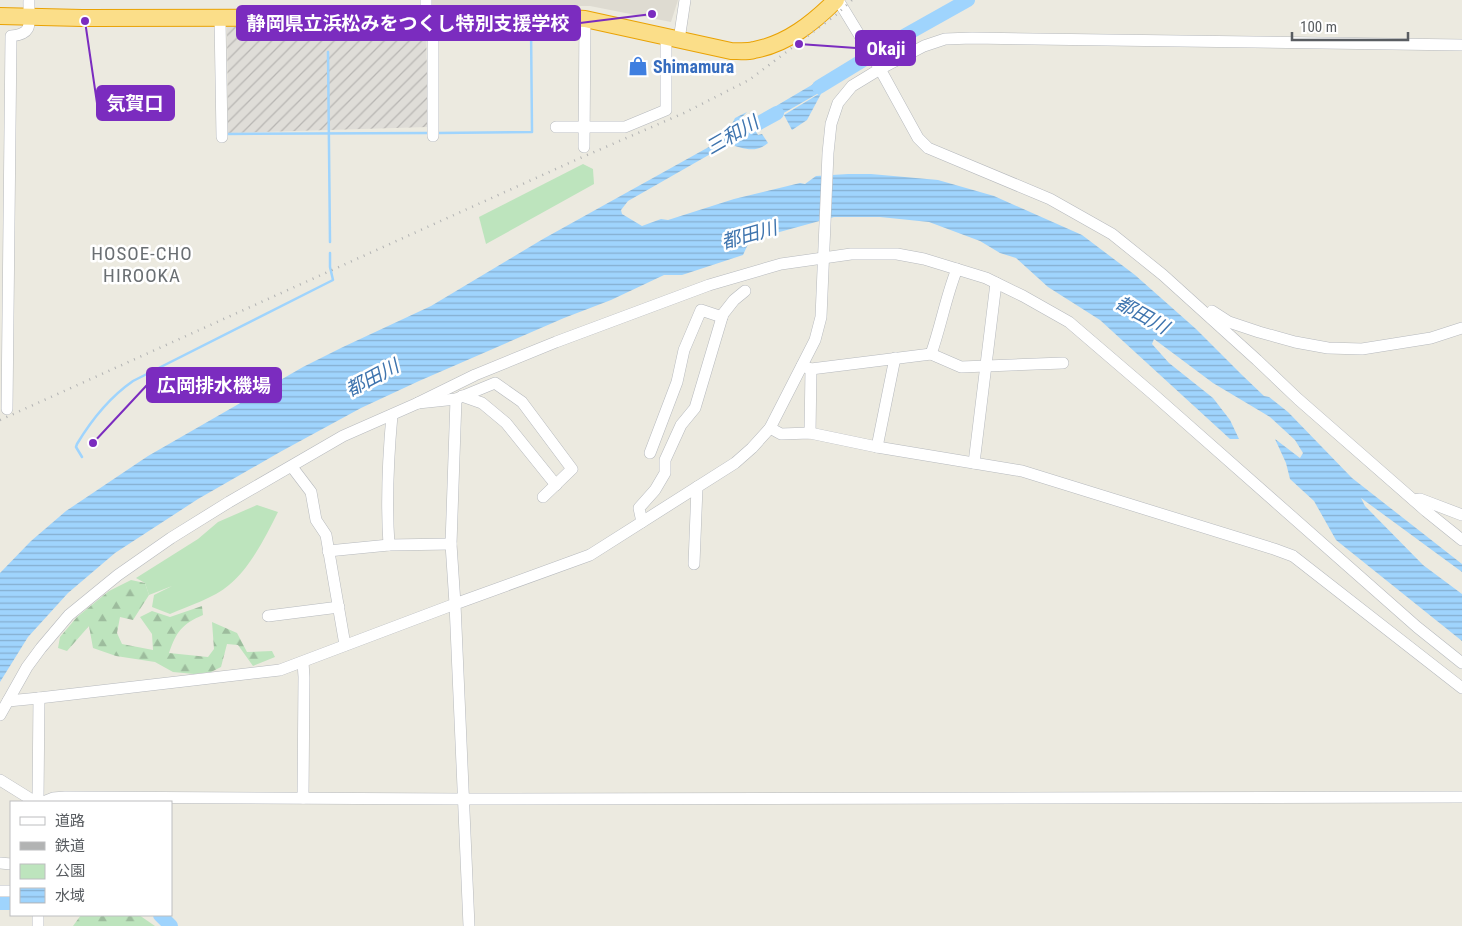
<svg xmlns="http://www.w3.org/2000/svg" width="1462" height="926" font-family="'Roboto Condensed','Noto Sans JP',sans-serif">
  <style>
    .industrial { fill: url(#industrial-furrows) }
    .education { fill: #dedbd1 }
    .green { fill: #bde4bd }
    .forest { fill: url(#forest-firs) }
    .water { fill: url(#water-rules) }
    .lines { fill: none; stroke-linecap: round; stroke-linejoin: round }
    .stream { stroke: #9fd4fd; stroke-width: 2.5 }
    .river { stroke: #9fd4fd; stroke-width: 14 }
    .minor-casing { stroke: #b6b9bd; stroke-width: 12 }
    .highway-casing { stroke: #e9a204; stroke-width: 18 }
    .minor { stroke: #fff; stroke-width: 11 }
    .highway { stroke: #fbde89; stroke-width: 16 }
    .rail { stroke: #b2b3b3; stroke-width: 2.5; stroke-dasharray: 1 6; stroke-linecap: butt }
    .labels { text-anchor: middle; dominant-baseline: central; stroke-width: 5; stroke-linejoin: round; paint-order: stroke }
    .shop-label { font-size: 18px; font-weight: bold; fill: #366cbe; stroke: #fff; text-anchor: start }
    .water-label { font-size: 19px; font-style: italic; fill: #3e74ae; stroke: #fff }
    .neighbourhood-label { font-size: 19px; letter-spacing: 1px; fill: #6a6f73; stroke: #fff }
    .leader { fill: none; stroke: #7b2cbf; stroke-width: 2 }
    .callout-dot { fill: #7b2cbf; stroke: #fff; stroke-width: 2 }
    .callout { fill: #7b2cbf; stroke: #7b2cbf; stroke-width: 2 }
    .callout-label { font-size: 19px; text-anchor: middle; font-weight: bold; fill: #fff }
  </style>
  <defs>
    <pattern id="industrial-furrows" width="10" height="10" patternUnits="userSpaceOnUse" patternTransform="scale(1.25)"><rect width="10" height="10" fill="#dfddd8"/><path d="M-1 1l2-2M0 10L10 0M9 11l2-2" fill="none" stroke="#b8b6b3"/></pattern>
    <pattern id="forest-firs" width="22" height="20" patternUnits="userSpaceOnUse" patternTransform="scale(1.25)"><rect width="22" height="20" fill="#bde4bd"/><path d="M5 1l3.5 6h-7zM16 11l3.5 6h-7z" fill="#9dbc9d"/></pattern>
    <pattern id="water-rules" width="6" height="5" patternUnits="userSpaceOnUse" patternTransform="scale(1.25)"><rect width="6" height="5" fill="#9fd4fd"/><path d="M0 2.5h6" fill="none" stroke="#85afd0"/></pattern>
  </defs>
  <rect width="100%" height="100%" fill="#eceae0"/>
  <path class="industrial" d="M 426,25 L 428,127 L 228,133 L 227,27 Z"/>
  <path class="education" d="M 432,0 L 678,0 L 671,22 L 590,6 L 432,6 Z"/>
  <g class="green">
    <path d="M 583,164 L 593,169 L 594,184 L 486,244 L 479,217 Z"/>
    <path d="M 257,505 L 278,512 C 266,536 250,568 229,585 C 214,598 188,606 170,614 L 152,607 L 154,595 L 172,586 L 149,595 L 145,583 L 136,578 L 198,539 L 218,522 Z"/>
  </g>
  <g class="forest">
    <path d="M 131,580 L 145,583 L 149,595 L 133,620 L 120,617 L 117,633 L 122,644 L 153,650 L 152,634 L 140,617 L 152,611 L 170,617 L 202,606 L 203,615 C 182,624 176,632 169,653 L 208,657 L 214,649 L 212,622 L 237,633 L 247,652 L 272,651 L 275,657 L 253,666 L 238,645 L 227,644 L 221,667 L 211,672 L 194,674 L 173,672 L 155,662 L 116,656 L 93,648 L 89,626 L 67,651 L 58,648 L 60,637 L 77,617 L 109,591 Z"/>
    <path d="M 81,915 L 139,915 L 155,926 L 73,926 Z"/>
  </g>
  <g class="water">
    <path d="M 841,74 L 829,82 L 824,90 L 768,122 L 764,125 L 759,116 L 827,76 Z"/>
    <path d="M 822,92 L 807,120 L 792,130 L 784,115 Z"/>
    <path d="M 747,112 L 742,117 L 746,123 L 752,120 L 757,128 L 755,130 L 758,135 L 762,134 L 768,143 C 755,154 743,148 728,144 L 628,201 L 621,210 L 622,214 L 642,226 L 661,219 L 668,220 L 734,199 L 800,183 L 805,184 L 816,176 L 848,174 L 871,174 L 938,180 L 994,196 L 1082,235 L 1135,275 L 1196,329 L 1242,375 L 1264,396 L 1269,397 L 1288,412 L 1352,478 L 1462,564 L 1462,572 L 1361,498 L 1365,506 L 1423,565 L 1462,594 L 1462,641 L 1336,540 L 1314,501 L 1290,479 L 1286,463 L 1275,439 L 1300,458 L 1303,453 L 1295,440 L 1270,417 L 1213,383 L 1154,339 L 1152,344 L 1169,363 L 1213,398 L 1230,420 L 1239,439 L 1230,439 L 1100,320 L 1048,287 L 1016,258 L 1000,253 L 980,241 L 929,222 L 880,217 L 834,217 L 765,236 L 749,242 L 743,255 L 682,275 L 664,275 L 611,300 L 564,318 L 419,381 L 361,408 L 280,452 L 198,499 L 115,553 L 68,593 L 28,637 L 0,682 L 0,573 L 31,541 L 66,511 L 148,456 L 303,367 L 343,347 L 431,306 L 543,239 L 725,138 L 735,118 Z"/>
  </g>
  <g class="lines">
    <g class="stream">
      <path d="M 328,52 L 330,242"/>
      <path d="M 438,133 L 532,132 L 531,26"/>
      <path d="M 226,134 L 429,133"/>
      <path d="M 82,457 L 76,447 L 77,444 C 92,419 110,397 133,381 L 333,280 L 330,267 L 330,253"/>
    </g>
    <g class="river">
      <path d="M 819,87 L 893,42 L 968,0"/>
      <path d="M 739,134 L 777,113"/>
      <path d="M 0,903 L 11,903"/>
      <path d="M 160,915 L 171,926"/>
    </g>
    <defs>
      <g id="minor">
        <path d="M 426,0 L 426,17"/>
        <path d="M 838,0 L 880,69 L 924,46 L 945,39 L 972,38 L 1462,45"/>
        <path d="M 433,17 L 433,136"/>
        <path d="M 220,18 L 222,137"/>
        <path d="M 679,40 L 685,0"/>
        <path d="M 556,127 L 625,127 L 666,110 L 666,37"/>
        <path d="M 584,147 L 585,19"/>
        <path d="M 1212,311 L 1229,322 L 1259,332 L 1295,342 L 1328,348 L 1362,349 L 1431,338 L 1462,328"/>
        <path d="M 931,354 C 941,326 946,296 957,269"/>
        <path d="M 802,366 L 811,369 L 931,354 L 961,367 L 1063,363"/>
        <path d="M 462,396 L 482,403 L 506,423 L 556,485"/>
        <path d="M 418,403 L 475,375 L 556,342 L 709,285 L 781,264 L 851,254 L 897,254 L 924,259 L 986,278 L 1023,296 L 1069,322 L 1153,394 L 1417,627 L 1462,663"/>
        <path d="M 7,409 L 11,36 C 36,34 28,20 29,0"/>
        <path d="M 770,428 L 781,434 L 810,433 L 877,447 L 1022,471 L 1274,549 L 1293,556 L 1462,688"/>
        <path d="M 810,433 L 811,369"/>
        <path d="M 877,447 L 895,358"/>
        <path d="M 650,453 L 677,382 L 684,350 L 701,310 L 722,317"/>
        <path d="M 974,463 L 996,283"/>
        <path d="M 292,467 L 311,492 L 316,520 L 326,535 L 345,645"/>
        <path d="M 1414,500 L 1420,499 L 1462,515"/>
        <path d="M 642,522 L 639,508 L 655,490 L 665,473 L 665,460 L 681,425 L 695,408 L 723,314 L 734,300 L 745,291"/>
        <path d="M 389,545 C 386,501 388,459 392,415"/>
        <path d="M 328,551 L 389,545 L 451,544"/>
        <path d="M 694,564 L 697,487"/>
        <path d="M 268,616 L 339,607"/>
        <path d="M 303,662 L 304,677 L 303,798"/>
        <path d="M 8,701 L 39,698"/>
        <path d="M 0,715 L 27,667 L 41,648 L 69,615 L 118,575 L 171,538 L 229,502 L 343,436 L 418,403 L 456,399 L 495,383 L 522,402 L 572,469 L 543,497"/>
        <path d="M 0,780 L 29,798 L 39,802"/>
        <path d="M 41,802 L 38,800 L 39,698 L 280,670 L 455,604 L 451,544 L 456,399"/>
        <path d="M 43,802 L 53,798 L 65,797 L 462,799 L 1462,797"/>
        <path d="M 0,863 L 11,864"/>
        <path d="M 0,891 L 11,891"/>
        <path d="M 38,915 L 38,926"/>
        <path d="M 469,926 L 455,604 L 590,555 L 735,463 L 752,448 L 770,428 L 815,340 L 821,317 L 828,153 L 831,124 L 838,103 L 852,86 L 880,69 L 918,138 L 928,148 L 1050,199 L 1112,234 L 1163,275 L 1257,360 L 1298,399 L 1426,511 L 1462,540"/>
      </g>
      <path id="highway" d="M 0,16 L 82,18 L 552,17 L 585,19 L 731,51 C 739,51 747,52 754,50 C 787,44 813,23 836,0"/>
    </defs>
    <use href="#minor" class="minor-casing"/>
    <use href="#highway" class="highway-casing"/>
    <use href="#minor" class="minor"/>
    <use href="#highway" class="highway"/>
    <path class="rail" d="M 0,420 L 578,159 L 684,113 L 749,80 L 837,14 L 852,0"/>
  </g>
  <defs>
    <symbol id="shop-bare" viewBox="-9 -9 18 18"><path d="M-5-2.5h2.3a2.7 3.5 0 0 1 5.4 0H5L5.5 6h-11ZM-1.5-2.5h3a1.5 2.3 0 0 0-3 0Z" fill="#3f7fe0" stroke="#fff" stroke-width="2.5" paint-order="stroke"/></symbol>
  </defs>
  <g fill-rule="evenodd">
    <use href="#shop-bare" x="624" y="52" width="28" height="28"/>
  </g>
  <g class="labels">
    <g class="shop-label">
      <text x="653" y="66">Shimamura</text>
    </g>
    <g class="water-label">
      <text transform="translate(732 135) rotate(-30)">三和川</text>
      <text transform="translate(749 235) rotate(-16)">都田川</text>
      <text transform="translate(1142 315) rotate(29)">都田川</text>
      <text transform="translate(372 378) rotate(-28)">都田川</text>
    </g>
    <g class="neighbourhood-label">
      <text x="142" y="253">HOSOE-CHO<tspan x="142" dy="22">HIROOKA</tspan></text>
    </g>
  </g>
  <path class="leader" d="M652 14L580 23M799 44L856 48M85 21L97 103M93 443L147 385"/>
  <g class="callout-dot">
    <circle cx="652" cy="14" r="5"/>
    <circle cx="799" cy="44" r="5"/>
    <circle cx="85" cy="21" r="5"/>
    <circle cx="93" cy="443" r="5"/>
  </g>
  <g class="callout">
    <rect x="237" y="6" width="343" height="34" rx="5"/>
    <rect x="856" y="31" width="59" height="34" rx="5"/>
    <rect x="97" y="86" width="77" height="34" rx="5"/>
    <rect x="147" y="368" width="134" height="34" rx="5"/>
  </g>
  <g class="callout-label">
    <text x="408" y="30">静岡県立浜松みをつくし特別支援学校</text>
    <text x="886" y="55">Okaji</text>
    <text x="135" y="110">気賀口</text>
    <text x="214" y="392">広岡排水機場</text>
  </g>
  <rect x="10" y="801" width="162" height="115" fill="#ffffff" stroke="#bdbec0"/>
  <rect x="20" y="817" width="25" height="8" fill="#ffffff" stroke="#bdbec0"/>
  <text x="55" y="826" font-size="15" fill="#595d61">道路</text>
  <rect x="20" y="842" width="25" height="8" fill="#b2b3b3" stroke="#bdbec0"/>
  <text x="55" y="851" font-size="15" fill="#595d61">鉄道</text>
  <rect x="20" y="864" width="25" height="15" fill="#bde4bd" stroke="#bdbec0"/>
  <text x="55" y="876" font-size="15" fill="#595d61">公園</text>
  <rect x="20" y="888" width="25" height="15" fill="url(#water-rules)" stroke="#bdbec0"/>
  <text x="55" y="901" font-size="15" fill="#595d61">水域</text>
  <path d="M1292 32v8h116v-8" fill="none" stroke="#595d61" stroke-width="2.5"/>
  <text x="1300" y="32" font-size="15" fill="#595d61" stroke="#ffffff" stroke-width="4" paint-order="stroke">100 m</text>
</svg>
